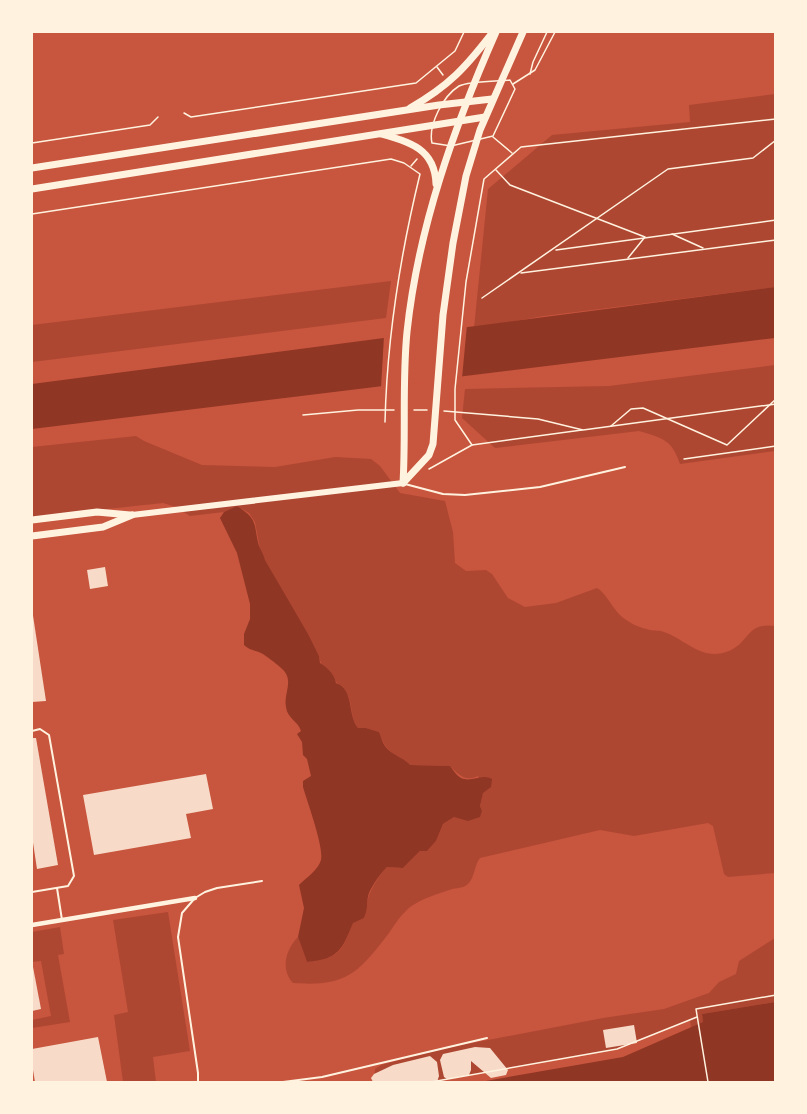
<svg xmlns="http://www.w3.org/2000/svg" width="807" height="1114" font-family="Montserrat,sans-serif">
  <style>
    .green { fill: #ae4732 }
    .water { fill: #8f3625 }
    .pier { fill: #c8553d }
    .building { fill: #f7dbc8 }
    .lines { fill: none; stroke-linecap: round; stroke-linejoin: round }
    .path { stroke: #fff3e0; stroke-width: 1.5 }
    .service { stroke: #fff3e0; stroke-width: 2 }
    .minor { stroke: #fff3e0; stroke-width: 4.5 }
    .tertiary { stroke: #fff3e0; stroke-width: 6 }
    .secondary { stroke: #fff3e0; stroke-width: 7 }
  </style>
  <rect width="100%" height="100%" fill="#c8553d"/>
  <g class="green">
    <path d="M 775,94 L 775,287 L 544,316 L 474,328 L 488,189 L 552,135 L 690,122 L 689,105 Z"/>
    <path d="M 391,281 L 386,318 L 32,362 L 32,325 Z"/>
    <path d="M 775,365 L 775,451 L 680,464 C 672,440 663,438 639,431 L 495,448 L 462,418 L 465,389 L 609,386 Z"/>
    <path d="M 136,436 L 144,441 L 202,465 L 275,467 L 335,457 L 371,459 L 380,466 L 400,493 L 445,501 L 453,532 L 455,563 L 466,571 L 486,570 L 492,574 L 508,598 L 525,607 L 556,603 L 597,588 C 607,594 612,608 621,616 C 629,623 640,628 650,630 C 655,631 660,630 664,632 C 685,639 702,662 729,651 C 750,642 746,622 775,626 L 775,873 L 728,877 L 724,874 L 713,826 L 708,823 L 634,836 L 600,830 L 480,858 C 474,865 475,881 465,886 C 462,888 456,888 452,889 C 438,894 416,900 406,911 C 399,917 394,926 389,933 C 358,973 347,987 293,983 C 280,969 286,949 298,937 L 307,962 C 341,957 341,953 353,922 L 364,918 C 369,908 366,900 370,893 C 374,884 380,874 387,867 L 403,868 L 420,851 L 427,851 L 436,841 L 443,824 L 454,817 L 463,818 L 482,811 L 480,806 L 483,792 L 478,776 C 465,782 459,775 450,766 L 409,765 C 405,760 402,759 397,756 C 386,750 383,742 379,732 L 366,728 L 358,728 C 349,717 354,702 345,691 C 336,680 321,671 319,656 L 265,560 L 260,549 L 255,522 L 249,513 L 237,506 L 224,512 L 190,516 L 176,507 L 163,503 L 32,517 L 32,447 Z"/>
    <path d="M 168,912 L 190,1051 L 153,1057 L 156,1082 L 123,1082 L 114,1015 L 128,1012 L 113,920 Z"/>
    <path d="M 60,927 L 64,954 L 58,955 L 70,1022 L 32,1028 L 32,1020 L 51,1016 L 41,961 L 32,962 L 32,932 Z"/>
    <path d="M 775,938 L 775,1002 L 702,1014 L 703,1022 L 691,1028 L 690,1020 L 617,1049 L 431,1082 L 374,1082 L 375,1069 L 381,1065 L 431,1051 L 603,1018 L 664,1009 L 709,993 L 719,982 L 736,974 L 739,961 Z"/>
  </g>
  <g class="water">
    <path d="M 775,287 L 775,338 L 32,429 L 32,384 Z"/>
    <path d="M 237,506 C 259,520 253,524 259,546 C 261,551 264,555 265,560 L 308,634 L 319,656 L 320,663 C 328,668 334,674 336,683 C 355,690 347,715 358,728 L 366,728 L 379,732 C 381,736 382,742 385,746 C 391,755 403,757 410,765 L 450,766 C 453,770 457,776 461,778 C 472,783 481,773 492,779 L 491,787 L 483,793 L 480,806 L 482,811 L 480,817 L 468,821 L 454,817 L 443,824 L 436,841 L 427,851 L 420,851 L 403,868 L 387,867 C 380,874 373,884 369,893 C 366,900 369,908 364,918 L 353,923 C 342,950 339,959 307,962 L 298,937 L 304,908 L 299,885 C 306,878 318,870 321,860 C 324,847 307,801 303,787 L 303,781 L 311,776 L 307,759 L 303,755 L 302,742 L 297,734 L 301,731 C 298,721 287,718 286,707 C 283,692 296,680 280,667 C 275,663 267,656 261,653 C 254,650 249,650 244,645 L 244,634 L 250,619 L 250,604 L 237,553 L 220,518 L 224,512 Z"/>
    <path d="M 775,1002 L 775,1082 L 480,1082 L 623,1057 L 703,1022 L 702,1014 Z"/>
  </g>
  <path class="pier" d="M 467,325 L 462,378 L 381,388 L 384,336 Z"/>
  <g class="building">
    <path d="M 105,567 L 108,586 L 90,589 L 87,570 Z"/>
    <path d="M 32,609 L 46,701 L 32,702 Z"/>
    <path d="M 32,738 L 36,738 L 58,865 L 37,869 L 32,836 Z"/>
    <path d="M 206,774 L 213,809 L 186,814 L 191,838 L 94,855 L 83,795 Z"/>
    <path d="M 32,967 L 33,967 L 41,1009 L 32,1011 Z"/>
    <path d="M 634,1025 L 637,1043 L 606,1048 L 603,1030 Z"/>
    <path d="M 98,1037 L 107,1082 L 35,1082 L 32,1064 L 32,1049 Z"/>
    <path d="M 475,1047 L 490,1048 L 508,1070 L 506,1075 L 491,1078 L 471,1061 L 471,1070 L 469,1075 L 447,1079 L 444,1077 L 440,1060 L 443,1054 Z"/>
    <path d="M 430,1056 L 437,1062 L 439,1076 L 437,1082 L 373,1082 L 371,1078 L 374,1074 L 393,1065 Z"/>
  </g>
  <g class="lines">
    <g class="path">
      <path d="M 437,67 L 443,75"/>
      <path d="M 530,74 L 533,62 L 547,32"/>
      <path d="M 510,80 L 515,89 L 493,136 L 451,146 L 432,143 C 428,125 443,96 459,86 C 468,81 499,81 510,80 Z"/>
      <path d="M 513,84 L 535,70 L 555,32"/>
      <path d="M 184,113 L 191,117 L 416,83 L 455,51 L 464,32"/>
      <path d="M 493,137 L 512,153"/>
      <path d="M 32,143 L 150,125 L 158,117"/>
      <path d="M 411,166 L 417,159"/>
      <path d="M 496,170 L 510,185 L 645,237 L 628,258"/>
      <path d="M 32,214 L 391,159 L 404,163 L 420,174 C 400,256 387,338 385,422"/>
      <path d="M 672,234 L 703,248"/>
      <path d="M 556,250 L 776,220"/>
      <path d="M 521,273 L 776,240"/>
      <path d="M 482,298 L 668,169 L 753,158 L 776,140"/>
      <path d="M 414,410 L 427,410"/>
      <path d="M 444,411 L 538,419 L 583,430 L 776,404"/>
      <path d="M 303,415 L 358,410 L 394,410"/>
      <path d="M 611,426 L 631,409 L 643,408 L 727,445 L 776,399"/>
      <path d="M 472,445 L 455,420 L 455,389 L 466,282 L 484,179 L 521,147 L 776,119"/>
      <path d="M 684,459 L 776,446"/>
      <path d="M 429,469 L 472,445 L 582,430"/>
      <path d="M 431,1082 L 617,1049 L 697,1017"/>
      <path d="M 708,1082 L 696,1009 L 776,995"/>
    </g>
    <g class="service">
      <path d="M 405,484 L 443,494 L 465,495 L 540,487 L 625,467"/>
      <path d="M 32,731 L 40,729 L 49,735 L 74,876 L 68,886 L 32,892"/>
      <path d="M 57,888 L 62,920"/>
      <path d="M 198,1082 L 198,1073 L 178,937 L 182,913 L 195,898 L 205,892 L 217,888 L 262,881"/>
      <path d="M 283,1082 L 322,1077 L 487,1038"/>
    </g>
    <path class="minor" d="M 32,925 L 195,898"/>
    <path class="tertiary" d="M 132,515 L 403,483"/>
    <g class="secondary">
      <path d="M 410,108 C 449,86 466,67 493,32"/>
      <path d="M 381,134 C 410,142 435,149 436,184"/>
      <path d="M 32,168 L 439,105 L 492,99"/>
      <path d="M 32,189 L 485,117"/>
      <path d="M 403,483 L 429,455 L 433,444 L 443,315 L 453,243 L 466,176 L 480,130 L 523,32"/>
      <path d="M 403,483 C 406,433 402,382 407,332 C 418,228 454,127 496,32"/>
      <path d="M 32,520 L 97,512 L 130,515"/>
      <path d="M 32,536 L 103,527 L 132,515"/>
    </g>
  </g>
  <rect width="807" height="1114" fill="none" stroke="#fff3e0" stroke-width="66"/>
</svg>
